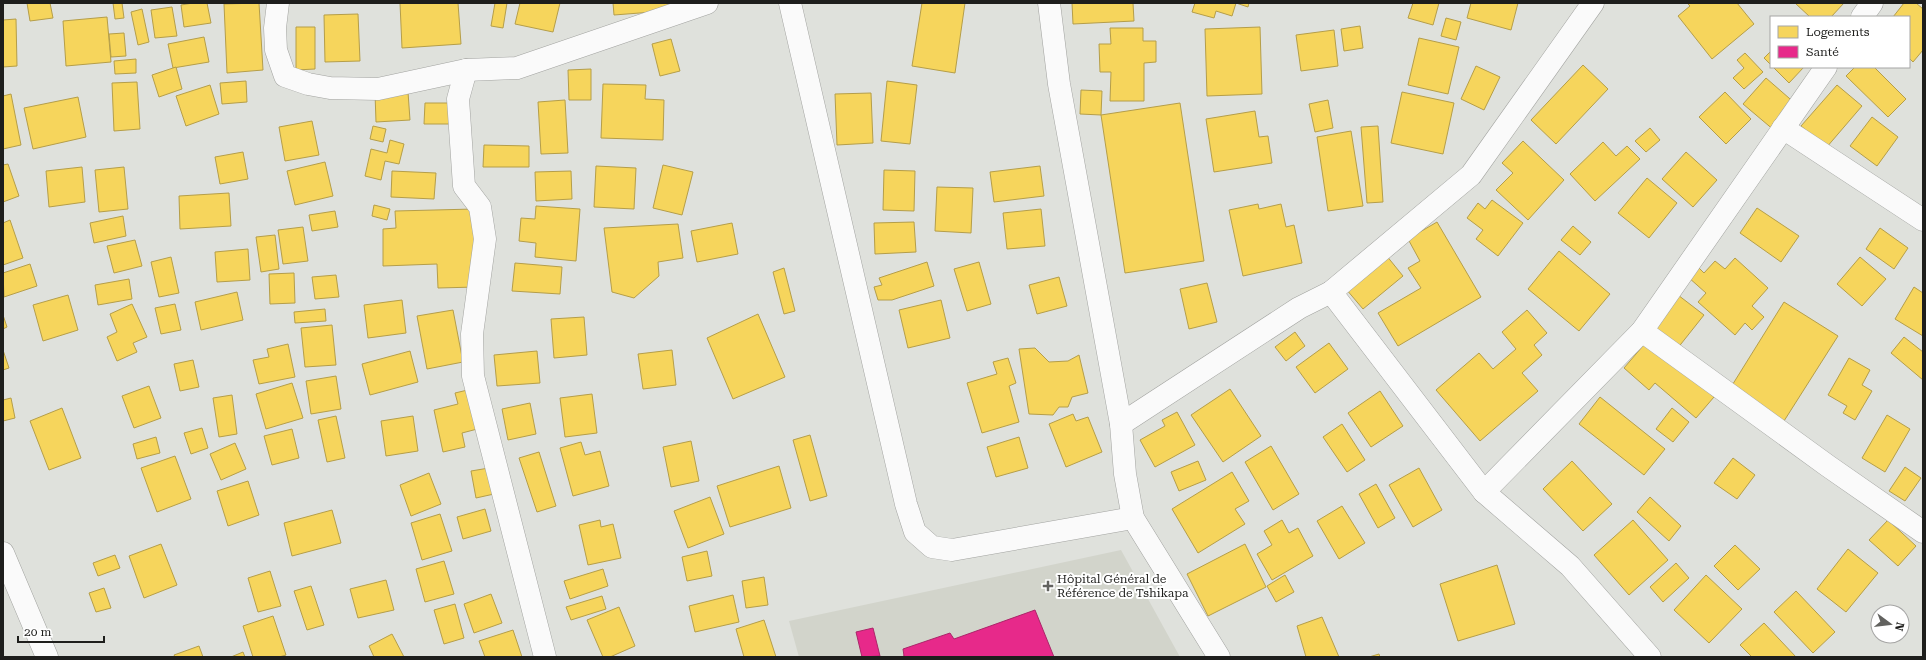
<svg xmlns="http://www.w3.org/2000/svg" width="1926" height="660" font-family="'Roboto Serif',serif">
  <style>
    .built { fill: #d2d4cb }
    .homes { fill: #f6d55c; stroke: #b59e49 }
    .health { fill: #e7298a; stroke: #ab2669 }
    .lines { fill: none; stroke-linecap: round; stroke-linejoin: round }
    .street-casing { stroke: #a2a3a0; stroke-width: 23 }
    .highway-casing { stroke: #a2a3a0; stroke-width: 23 }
    .street { stroke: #fafafa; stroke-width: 22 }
    .highway { stroke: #fafafa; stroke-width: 22 }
    .poi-dot { fill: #62625f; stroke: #fff; stroke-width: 1.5 }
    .labels { text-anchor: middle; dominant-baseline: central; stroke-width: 4; stroke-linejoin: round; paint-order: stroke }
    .poi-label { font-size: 12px; fill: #1e1e1c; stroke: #fff; text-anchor: start }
  </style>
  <rect width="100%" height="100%" fill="#dfe1dc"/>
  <path class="built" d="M 1121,550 L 1180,657 L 799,657 L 789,621 Z"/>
  <g class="homes">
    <path d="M 27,3 L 50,3 L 53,18 L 30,21 Z"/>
    <path d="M 113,3 L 122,3 L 124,18 L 115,19 Z"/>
    <path d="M 193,3 L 207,3 L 211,23 L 184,27 L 181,5 Z"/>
    <path d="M 259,3 L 263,70 L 227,73 L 224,4 Z"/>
    <path d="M 400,3 L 458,3 L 461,44 L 402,48 Z"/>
    <path d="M 495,3 L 507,3 L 503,28 L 491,26 Z"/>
    <path d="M 520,3 L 560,3 L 553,32 L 515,24 Z"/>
    <path d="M 613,3 L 677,3 L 678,10 L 614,15 Z"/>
    <path d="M 922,3 L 965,3 L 955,73 L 912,66 Z"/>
    <path d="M 1072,3 L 1133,3 L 1134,21 L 1073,24 Z"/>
    <path d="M 1195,3 L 1249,3 L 1248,7 L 1236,3 L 1232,16 L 1216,11 L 1214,18 L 1192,12 Z"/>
    <path d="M 1413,3 L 1439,3 L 1433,25 L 1408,18 Z"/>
    <path d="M 1471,3 L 1518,3 L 1511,30 L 1467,18 Z"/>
    <path d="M 1687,3 L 1737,3 L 1754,24 L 1712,59 L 1678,16 L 1690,6 Z"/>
    <path d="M 1795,3 L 1844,3 L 1831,17 L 1810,17 Z"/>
    <path d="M 1904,3 L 1916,3 L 1923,9 L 1923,50 L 1913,62 L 1909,58 L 1909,17 L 1893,17 Z"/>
    <path d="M 172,7 L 177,36 L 155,38 L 151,10 Z"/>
    <path d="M 142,9 L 149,42 L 138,45 L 131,12 Z"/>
    <path d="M 358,14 L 360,61 L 325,62 L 324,15 Z"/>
    <path d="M 107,17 L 111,62 L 66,66 L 63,21 Z"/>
    <path d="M 1446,18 L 1461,22 L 1456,40 L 1441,36 Z"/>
    <path d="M 16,19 L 17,66 L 3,67 L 3,20 Z"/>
    <path d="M 1360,26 L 1363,48 L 1344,51 L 1341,29 Z"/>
    <path d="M 296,27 L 315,27 L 315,69 L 296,70 Z"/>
    <path d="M 1260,27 L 1262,94 L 1207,96 L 1205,29 Z"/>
    <path d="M 1110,28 L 1143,28 L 1143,41 L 1156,41 L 1156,62 L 1144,63 L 1144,101 L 1110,101 L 1111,72 L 1100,72 L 1099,44 L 1111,44 Z"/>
    <path d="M 1334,30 L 1338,66 L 1301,71 L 1296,35 Z"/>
    <path d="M 124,33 L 126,56 L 111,57 L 109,34 Z"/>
    <path d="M 204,37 L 209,62 L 173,68 L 168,44 Z"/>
    <path d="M 1419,38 L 1459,47 L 1448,94 L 1408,85 Z"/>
    <path d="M 671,39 L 680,71 L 660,76 L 652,44 Z"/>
    <path d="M 1771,51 L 1771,65 L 1764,58 Z"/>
    <path d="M 1745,53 L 1763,72 L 1744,89 L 1733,78 L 1744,68 L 1737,60 Z"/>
    <path d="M 136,59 L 136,73 L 115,74 L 114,61 Z"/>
    <path d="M 1583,65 L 1608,89 L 1556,144 L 1531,120 Z"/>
    <path d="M 1476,66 L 1500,77 L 1484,110 L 1461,99 Z"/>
    <path d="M 176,67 L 182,89 L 159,97 L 152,75 Z"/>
    <path d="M 1773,67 L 1804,67 L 1789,83 Z"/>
    <path d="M 1855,67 L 1874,67 L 1906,99 L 1888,117 L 1846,76 Z"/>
    <path d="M 591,69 L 591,100 L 569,100 L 568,70 Z"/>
    <path d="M 1766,78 L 1797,105 L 1775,131 L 1743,104 Z"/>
    <path d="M 246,81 L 247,102 L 222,104 L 220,83 Z"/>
    <path d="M 887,81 L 917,85 L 910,144 L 881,141 Z"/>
    <path d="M 137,82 L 140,129 L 114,131 L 112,83 Z"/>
    <path d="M 603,84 L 646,85 L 645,99 L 664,100 L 663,140 L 601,138 Z"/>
    <path d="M 210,85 L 219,114 L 186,126 L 176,96 Z"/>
    <path d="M 1837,85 L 1862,106 L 1826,148 L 1801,126 Z"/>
    <path d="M 1081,90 L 1102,91 L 1101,115 L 1080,114 Z"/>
    <path d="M 408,92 L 410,120 L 376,122 L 375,93 Z"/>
    <path d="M 1402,92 L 1454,103 L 1443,154 L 1391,143 Z"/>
    <path d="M 1725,92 L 1751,119 L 1726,144 L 1699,117 Z"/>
    <path d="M 871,93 L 873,143 L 837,145 L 835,94 Z"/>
    <path d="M 11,94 L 21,145 L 3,149 L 3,96 Z"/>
    <path d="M 78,97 L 86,137 L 33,149 L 24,108 Z"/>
    <path d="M 565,100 L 568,153 L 541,154 L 538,102 Z"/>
    <path d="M 1328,100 L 1333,128 L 1315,132 L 1309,104 Z"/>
    <path d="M 425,103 L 449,103 L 449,124 L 424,124 Z"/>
    <path d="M 1180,103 L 1204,261 L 1125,273 L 1101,115 Z"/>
    <path d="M 1255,111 L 1259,137 L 1268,136 L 1272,163 L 1214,172 L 1206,119 Z"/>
    <path d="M 1872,117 L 1898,137 L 1877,166 L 1850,146 Z"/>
    <path d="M 312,121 L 319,155 L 285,161 L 279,127 Z"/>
    <path d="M 373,126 L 386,129 L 383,142 L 370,139 Z"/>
    <path d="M 1378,126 L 1383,202 L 1367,203 L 1361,127 Z"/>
    <path d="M 1650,128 L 1660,140 L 1646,152 L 1635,141 Z"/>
    <path d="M 1351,131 L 1363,206 L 1328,211 L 1317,137 Z"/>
    <path d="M 390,140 L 404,144 L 399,164 L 385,161 L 381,180 L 365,176 L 371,149 L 387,153 Z"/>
    <path d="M 1523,141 L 1564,180 L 1528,220 L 1496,190 L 1513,173 L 1502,163 Z"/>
    <path d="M 1603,142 L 1616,156 L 1627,146 L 1640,159 L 1595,201 L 1570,174 Z"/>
    <path d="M 484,145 L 529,146 L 529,167 L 483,167 Z"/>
    <path d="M 243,152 L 248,179 L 220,184 L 215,157 Z"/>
    <path d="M 1686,152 L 1717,180 L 1693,207 L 1662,179 Z"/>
    <path d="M 325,162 L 333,196 L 295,205 L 287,171 Z"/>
    <path d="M 8,164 L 19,196 L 3,202 L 3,165 Z"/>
    <path d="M 663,165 L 693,172 L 682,215 L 653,208 Z"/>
    <path d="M 596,166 L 636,168 L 634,209 L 594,207 Z"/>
    <path d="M 1040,166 L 1044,196 L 994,202 L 990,172 Z"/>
    <path d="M 82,167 L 85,202 L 49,207 L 46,171 Z"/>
    <path d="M 124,167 L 128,209 L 99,212 L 95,170 Z"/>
    <path d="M 884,170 L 915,171 L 914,211 L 883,210 Z"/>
    <path d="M 392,171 L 436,173 L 434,199 L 391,197 Z"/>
    <path d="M 571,171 L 572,199 L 536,201 L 535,172 Z"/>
    <path d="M 1647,178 L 1677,203 L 1649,238 L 1618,213 Z"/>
    <path d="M 937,187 L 973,188 L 971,233 L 935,231 Z"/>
    <path d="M 229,193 L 231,226 L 180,229 L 179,196 Z"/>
    <path d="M 1492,200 L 1523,223 L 1498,256 L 1476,239 L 1483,230 L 1467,218 L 1478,203 L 1485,209 Z"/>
    <path d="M 1258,204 L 1259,209 L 1281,204 L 1286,227 L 1294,225 L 1302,263 L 1243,276 L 1229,210 Z"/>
    <path d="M 374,205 L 390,209 L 387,220 L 372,216 Z"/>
    <path d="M 536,206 L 580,209 L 576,261 L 535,257 L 536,243 L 519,241 L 521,218 L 535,219 Z"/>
    <path d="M 1757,208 L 1799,236 L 1781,262 L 1740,233 Z"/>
    <path d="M 474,209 L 476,287 L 438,288 L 437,264 L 383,266 L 383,229 L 396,228 L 395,211 Z"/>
    <path d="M 1041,209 L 1045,246 L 1007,249 L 1003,213 Z"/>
    <path d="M 335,211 L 338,227 L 312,231 L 309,215 Z"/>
    <path d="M 123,216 L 126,236 L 94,243 L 90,223 Z"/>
    <path d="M 10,220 L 23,258 L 3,265 L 3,223 Z"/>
    <path d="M 914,222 L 916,252 L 875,254 L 874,223 Z"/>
    <path d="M 1437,222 L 1481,297 L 1398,346 L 1378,313 L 1421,288 L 1408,268 L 1420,261 L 1408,239 Z"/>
    <path d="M 732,223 L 738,254 L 697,262 L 691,231 Z"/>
    <path d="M 678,224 L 683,258 L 658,262 L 659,276 L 634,298 L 612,292 L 604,228 Z"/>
    <path d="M 1573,226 L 1591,242 L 1580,255 L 1561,240 Z"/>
    <path d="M 303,227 L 308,261 L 283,264 L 278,230 Z"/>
    <path d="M 1880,228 L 1908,248 L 1894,269 L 1866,249 Z"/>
    <path d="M 275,235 L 279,269 L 261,272 L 256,237 Z"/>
    <path d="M 135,240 L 142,266 L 114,273 L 107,246 Z"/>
    <path d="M 248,249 L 250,280 L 217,282 L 215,252 Z"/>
    <path d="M 1559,251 L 1610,294 L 1579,331 L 1528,289 Z"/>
    <path d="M 1386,255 L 1403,276 L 1363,309 L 1346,289 Z"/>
    <path d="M 171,257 L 179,293 L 159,297 L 151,262 Z"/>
    <path d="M 1860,257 L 1886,279 L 1862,306 L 1837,284 Z"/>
    <path d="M 1735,258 L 1768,288 L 1752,306 L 1764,317 L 1752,330 L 1745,323 L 1735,335 L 1698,302 L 1706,293 L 1688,277 L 1697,266 L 1704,273 L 1715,261 L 1725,269 Z"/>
    <path d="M 927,262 L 934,286 L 892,300 L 878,300 L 874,287 L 882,285 L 879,278 Z"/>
    <path d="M 979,262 L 991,304 L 967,311 L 954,269 Z"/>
    <path d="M 515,263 L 562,267 L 560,294 L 512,291 Z"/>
    <path d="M 30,264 L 37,286 L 4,297 L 3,273 Z"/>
    <path d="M 784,268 L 795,311 L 784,314 L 773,272 Z"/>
    <path d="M 294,273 L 295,303 L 270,304 L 269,274 Z"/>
    <path d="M 336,275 L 339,297 L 315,299 L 312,277 Z"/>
    <path d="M 1059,277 L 1067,306 L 1037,314 L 1029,285 Z"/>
    <path d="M 129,279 L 132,299 L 98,305 L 95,285 Z"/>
    <path d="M 1207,283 L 1217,322 L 1189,329 L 1180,289 Z"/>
    <path d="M 1914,287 L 1923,293 L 1923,336 L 1895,319 Z"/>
    <path d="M 237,292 L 243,320 L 201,330 L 195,302 Z"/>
    <path d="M 68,295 L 78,330 L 43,341 L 33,305 Z"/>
    <path d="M 1678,295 L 1704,315 L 1677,349 L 1652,329 Z"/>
    <path d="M 402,300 L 406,333 L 368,338 L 364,305 Z"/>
    <path d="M 941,300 L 950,338 L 908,348 L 899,310 Z"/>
    <path d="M 1784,302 L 1838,336 L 1784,421 L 1731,387 Z"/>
    <path d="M 132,304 L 147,337 L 133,343 L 137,352 L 117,361 L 107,337 L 117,332 L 110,314 Z"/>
    <path d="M 175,304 L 181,330 L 161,334 L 155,308 Z"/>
    <path d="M 325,309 L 326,321 L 295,323 L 294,312 Z"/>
    <path d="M 453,310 L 463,362 L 427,369 L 417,316 Z"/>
    <path d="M 1527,310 L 1547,333 L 1534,345 L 1542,355 L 1522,373 L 1538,391 L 1480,441 L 1436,390 L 1479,353 L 1493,369 L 1516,349 L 1502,332 Z"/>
    <path d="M 758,314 L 785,377 L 733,399 L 707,338 Z"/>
    <path d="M 3,315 L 7,327 L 3,329 Z"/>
    <path d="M 584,317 L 587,355 L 554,358 L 551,319 Z"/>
    <path d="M 332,325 L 336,365 L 305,367 L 301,328 Z"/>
    <path d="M 1295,332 L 1305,346 L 1286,361 L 1275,347 Z"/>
    <path d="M 1904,337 L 1923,352 L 1923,380 L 1891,353 Z"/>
    <path d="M 1648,340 L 1714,397 L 1696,418 L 1655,383 L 1649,390 L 1624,368 Z"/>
    <path d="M 1329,343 L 1348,369 L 1315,393 L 1296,367 Z"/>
    <path d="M 288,344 L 295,377 L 259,384 L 253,360 L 269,357 L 267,349 Z"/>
    <path d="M 1035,348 L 1049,362 L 1068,361 L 1079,355 L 1088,393 L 1072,397 L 1068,407 L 1059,407 L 1053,415 L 1029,414 L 1019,349 Z"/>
    <path d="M 3,350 L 9,368 L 3,370 Z"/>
    <path d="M 672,350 L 676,385 L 643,389 L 638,354 Z"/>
    <path d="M 410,351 L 418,382 L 370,395 L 362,364 Z"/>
    <path d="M 537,351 L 540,383 L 497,386 L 494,355 Z"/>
    <path d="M 1008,358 L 1016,383 L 1009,386 L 1019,422 L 982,433 L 967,383 L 997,374 L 993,362 Z"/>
    <path d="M 1849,358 L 1870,370 L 1862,385 L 1872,391 L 1855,420 L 1843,413 L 1847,406 L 1828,395 Z"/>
    <path d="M 193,360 L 199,387 L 180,391 L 174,364 Z"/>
    <path d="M 336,376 L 341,409 L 311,414 L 306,381 Z"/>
    <path d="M 292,383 L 303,418 L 266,429 L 256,394 Z"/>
    <path d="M 149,386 L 161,418 L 134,428 L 122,396 Z"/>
    <path d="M 476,388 L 485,427 L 462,433 L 465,447 L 443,452 L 434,410 L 458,404 L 455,393 Z"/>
    <path d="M 1230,389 L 1261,436 L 1223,462 L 1191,415 Z"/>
    <path d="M 1380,391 L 1403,426 L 1371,447 L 1348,413 Z"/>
    <path d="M 592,394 L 597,433 L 565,437 L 560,398 Z"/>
    <path d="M 232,395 L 237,434 L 219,437 L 213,398 Z"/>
    <path d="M 1600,397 L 1665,449 L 1644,475 L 1579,424 Z"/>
    <path d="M 11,398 L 15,418 L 3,421 L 3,400 Z"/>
    <path d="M 530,403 L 536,434 L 508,440 L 502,409 Z"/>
    <path d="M 62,408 L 81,458 L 49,470 L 30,421 Z"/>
    <path d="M 1672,408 L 1689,422 L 1673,442 L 1656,429 Z"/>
    <path d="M 1177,412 L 1195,445 L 1155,467 L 1140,440 L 1165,426 L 1162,420 Z"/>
    <path d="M 1073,414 L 1076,421 L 1088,417 L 1102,452 L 1066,467 L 1049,424 Z"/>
    <path d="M 1887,415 L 1910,429 L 1885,472 L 1862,458 Z"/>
    <path d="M 336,416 L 345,458 L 327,462 L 318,420 Z"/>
    <path d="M 413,416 L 418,451 L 386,456 L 381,421 Z"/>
    <path d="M 1342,424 L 1365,460 L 1347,472 L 1323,437 Z"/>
    <path d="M 202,428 L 208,448 L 191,454 L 184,433 Z"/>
    <path d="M 292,429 L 299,458 L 272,465 L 264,436 Z"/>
    <path d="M 810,435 L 827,496 L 810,501 L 793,440 Z"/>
    <path d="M 156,437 L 160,453 L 137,459 L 133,444 Z"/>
    <path d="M 1019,437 L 1028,468 L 996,477 L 987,447 Z"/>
    <path d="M 691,441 L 699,481 L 671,487 L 663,447 Z"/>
    <path d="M 581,442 L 585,455 L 600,451 L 609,486 L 573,496 L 560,448 Z"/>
    <path d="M 235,443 L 246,469 L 221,480 L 210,454 Z"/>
    <path d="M 1271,446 L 1299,494 L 1273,510 L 1245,462 Z"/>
    <path d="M 539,452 L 556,506 L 537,512 L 519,458 Z"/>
    <path d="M 175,456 L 191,499 L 157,512 L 141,468 Z"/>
    <path d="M 1733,458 L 1755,475 L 1737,499 L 1714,483 Z"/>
    <path d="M 1198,461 L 1206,480 L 1179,491 L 1171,472 Z"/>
    <path d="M 1572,461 L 1612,504 L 1583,531 L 1543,489 Z"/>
    <path d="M 779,466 L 791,508 L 730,527 L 717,486 Z"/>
    <path d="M 1905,467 L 1921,478 L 1905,501 L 1889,491 Z"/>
    <path d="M 489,468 L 494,494 L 476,498 L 471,471 Z"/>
    <path d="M 1419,468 L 1442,510 L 1413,527 L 1389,485 Z"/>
    <path d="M 1232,472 L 1249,501 L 1235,509 L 1245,524 L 1198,553 L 1172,509 Z"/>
    <path d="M 429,473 L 441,504 L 411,516 L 400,485 Z"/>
    <path d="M 248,481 L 259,515 L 228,526 L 217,491 Z"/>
    <path d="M 1376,484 L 1395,518 L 1378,528 L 1359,494 Z"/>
    <path d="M 710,497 L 724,534 L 688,548 L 674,511 Z"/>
    <path d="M 1650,497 L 1681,526 L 1669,541 L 1637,512 Z"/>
    <path d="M 1342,506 L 1365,543 L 1339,559 L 1317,521 Z"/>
    <path d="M 485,509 L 491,531 L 463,539 L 457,517 Z"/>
    <path d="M 332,510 L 341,543 L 292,556 L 284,523 Z"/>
    <path d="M 440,514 L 452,551 L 422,560 L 411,523 Z"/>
    <path d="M 600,520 L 601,527 L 613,524 L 621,558 L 588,565 L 579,525 Z"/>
    <path d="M 1282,520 L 1289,533 L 1298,528 L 1313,556 L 1272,580 L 1257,554 L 1272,545 L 1264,531 Z"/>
    <path d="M 1633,520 L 1668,560 L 1629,595 L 1594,555 Z"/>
    <path d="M 1888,520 L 1916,546 L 1898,566 L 1869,540 Z"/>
    <path d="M 161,544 L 177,585 L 144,598 L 129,556 Z"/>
    <path d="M 1245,544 L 1266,587 L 1208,616 L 1187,574 Z"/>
    <path d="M 1735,545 L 1760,569 L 1738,590 L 1714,566 Z"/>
    <path d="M 1848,549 L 1878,573 L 1846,612 L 1817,589 Z"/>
    <path d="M 707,551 L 712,576 L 687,581 L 682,557 Z"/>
    <path d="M 115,555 L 120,568 L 98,576 L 93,563 Z"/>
    <path d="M 444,561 L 454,594 L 425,602 L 416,569 Z"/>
    <path d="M 1676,563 L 1689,578 L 1663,602 L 1650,587 Z"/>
    <path d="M 1497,565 L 1515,624 L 1458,641 L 1440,584 Z"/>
    <path d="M 603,569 L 608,586 L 570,599 L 564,581 Z"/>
    <path d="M 270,571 L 281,606 L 258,612 L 248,578 Z"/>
    <path d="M 1285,575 L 1294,592 L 1276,602 L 1267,586 Z"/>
    <path d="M 1706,575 L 1742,609 L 1709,643 L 1674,610 Z"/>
    <path d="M 764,577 L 768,605 L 746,608 L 742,581 Z"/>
    <path d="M 386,580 L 394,610 L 358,618 L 350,589 Z"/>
    <path d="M 311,586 L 324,625 L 307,630 L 294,591 Z"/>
    <path d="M 104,588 L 111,608 L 96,612 L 89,593 Z"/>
    <path d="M 1796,591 L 1835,632 L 1813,653 L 1774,612 Z"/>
    <path d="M 491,594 L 502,623 L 474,633 L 464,604 Z"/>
    <path d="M 733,595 L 739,622 L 695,632 L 689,606 Z"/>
    <path d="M 602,596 L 606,609 L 571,620 L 566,607 Z"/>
    <path d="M 455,604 L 464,638 L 444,644 L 434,610 Z"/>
    <path d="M 619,607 L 635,646 L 610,657 L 603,657 L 587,620 Z"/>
    <path d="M 273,616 L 286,655 L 279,657 L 253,657 L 243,626 Z"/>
    <path d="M 1322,617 L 1339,657 L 1306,657 L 1297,626 Z"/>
    <path d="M 764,620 L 776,657 L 744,657 L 736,629 Z"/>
    <path d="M 1764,623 L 1796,657 L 1752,657 L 1740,645 Z"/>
    <path d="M 513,630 L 522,657 L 485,657 L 479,641 Z"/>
    <path d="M 392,634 L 404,657 L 374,657 L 369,646 Z"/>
    <path d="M 199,646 L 203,657 L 175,657 L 174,655 Z"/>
    <path d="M 243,652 L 245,657 L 231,657 Z"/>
    <path d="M 1379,654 L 1380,657 L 1369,657 Z"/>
  </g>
  <g class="health">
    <path d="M 1035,610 L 1054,657 L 901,657 L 904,656 L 903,649 L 950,633 L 954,639 Z"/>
    <path d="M 873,628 L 880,656 L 862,657 L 856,632 Z"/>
  </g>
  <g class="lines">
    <defs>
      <g id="street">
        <path d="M 278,3 L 275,28 L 276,50 L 285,76 L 308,84 L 330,88 L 378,89 L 466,70 L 517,68 L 707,3"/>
        <path d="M 790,3 L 906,504 L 915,532 L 932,547 L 952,550 L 1133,518"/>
        <path d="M 1049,3 L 1059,84 L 1121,424 L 1125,474 L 1133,518 L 1219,657"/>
        <path d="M 1862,17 L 1872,3"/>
        <path d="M 466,70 L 458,99 L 464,186 L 480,207 L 485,239 L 472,334 L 473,376 L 545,657"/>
        <path d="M 1783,128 L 1923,220"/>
        <path d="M 1331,292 L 1484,492 L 1570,566 L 1650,657"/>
        <path d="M 1642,331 L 1828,466 L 1923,532"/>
        <path d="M 1121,424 L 1299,308 L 1331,292 L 1471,175 L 1593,3"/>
        <path d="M 1484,492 L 1642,331 L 1826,67"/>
      </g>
      <path id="highway" d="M 3,553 L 47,657"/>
    </defs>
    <use href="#street" class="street-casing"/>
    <use href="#highway" class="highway-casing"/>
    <use href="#street" class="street"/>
    <use href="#highway" class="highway"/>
  </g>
  <path class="poi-dot" d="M1046 580h4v4h4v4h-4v4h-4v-4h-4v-4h4z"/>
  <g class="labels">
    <g class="poi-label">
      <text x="1057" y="579">Hôpital Général de<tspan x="1057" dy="14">Référence de Tshikapa</tspan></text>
    </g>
  </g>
  <rect width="1926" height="660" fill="none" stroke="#1e1e1c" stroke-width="8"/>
  <rect x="1770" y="16" width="140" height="52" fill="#ffffff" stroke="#a5a5a4"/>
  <rect x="1778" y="26" width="20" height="12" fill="#f6d55c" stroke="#a5a5a4"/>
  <text x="1806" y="36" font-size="12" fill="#1e1e1c">Logements</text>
  <rect x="1778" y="46" width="20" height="12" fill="#e7298a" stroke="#a5a5a4"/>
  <text x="1806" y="56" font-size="12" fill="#1e1e1c">Santé</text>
  <g transform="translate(1890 624) rotate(105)"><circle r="19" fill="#ffffff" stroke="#a5a5a4"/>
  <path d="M0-3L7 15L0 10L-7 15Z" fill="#62625f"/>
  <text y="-6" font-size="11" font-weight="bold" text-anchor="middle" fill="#1e1e1c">N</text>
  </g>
  <path d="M18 636v6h86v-6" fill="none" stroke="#1e1e1c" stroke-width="2"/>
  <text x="24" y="636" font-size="12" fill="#1e1e1c" stroke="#ffffff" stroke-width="3" paint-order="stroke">20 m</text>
</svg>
